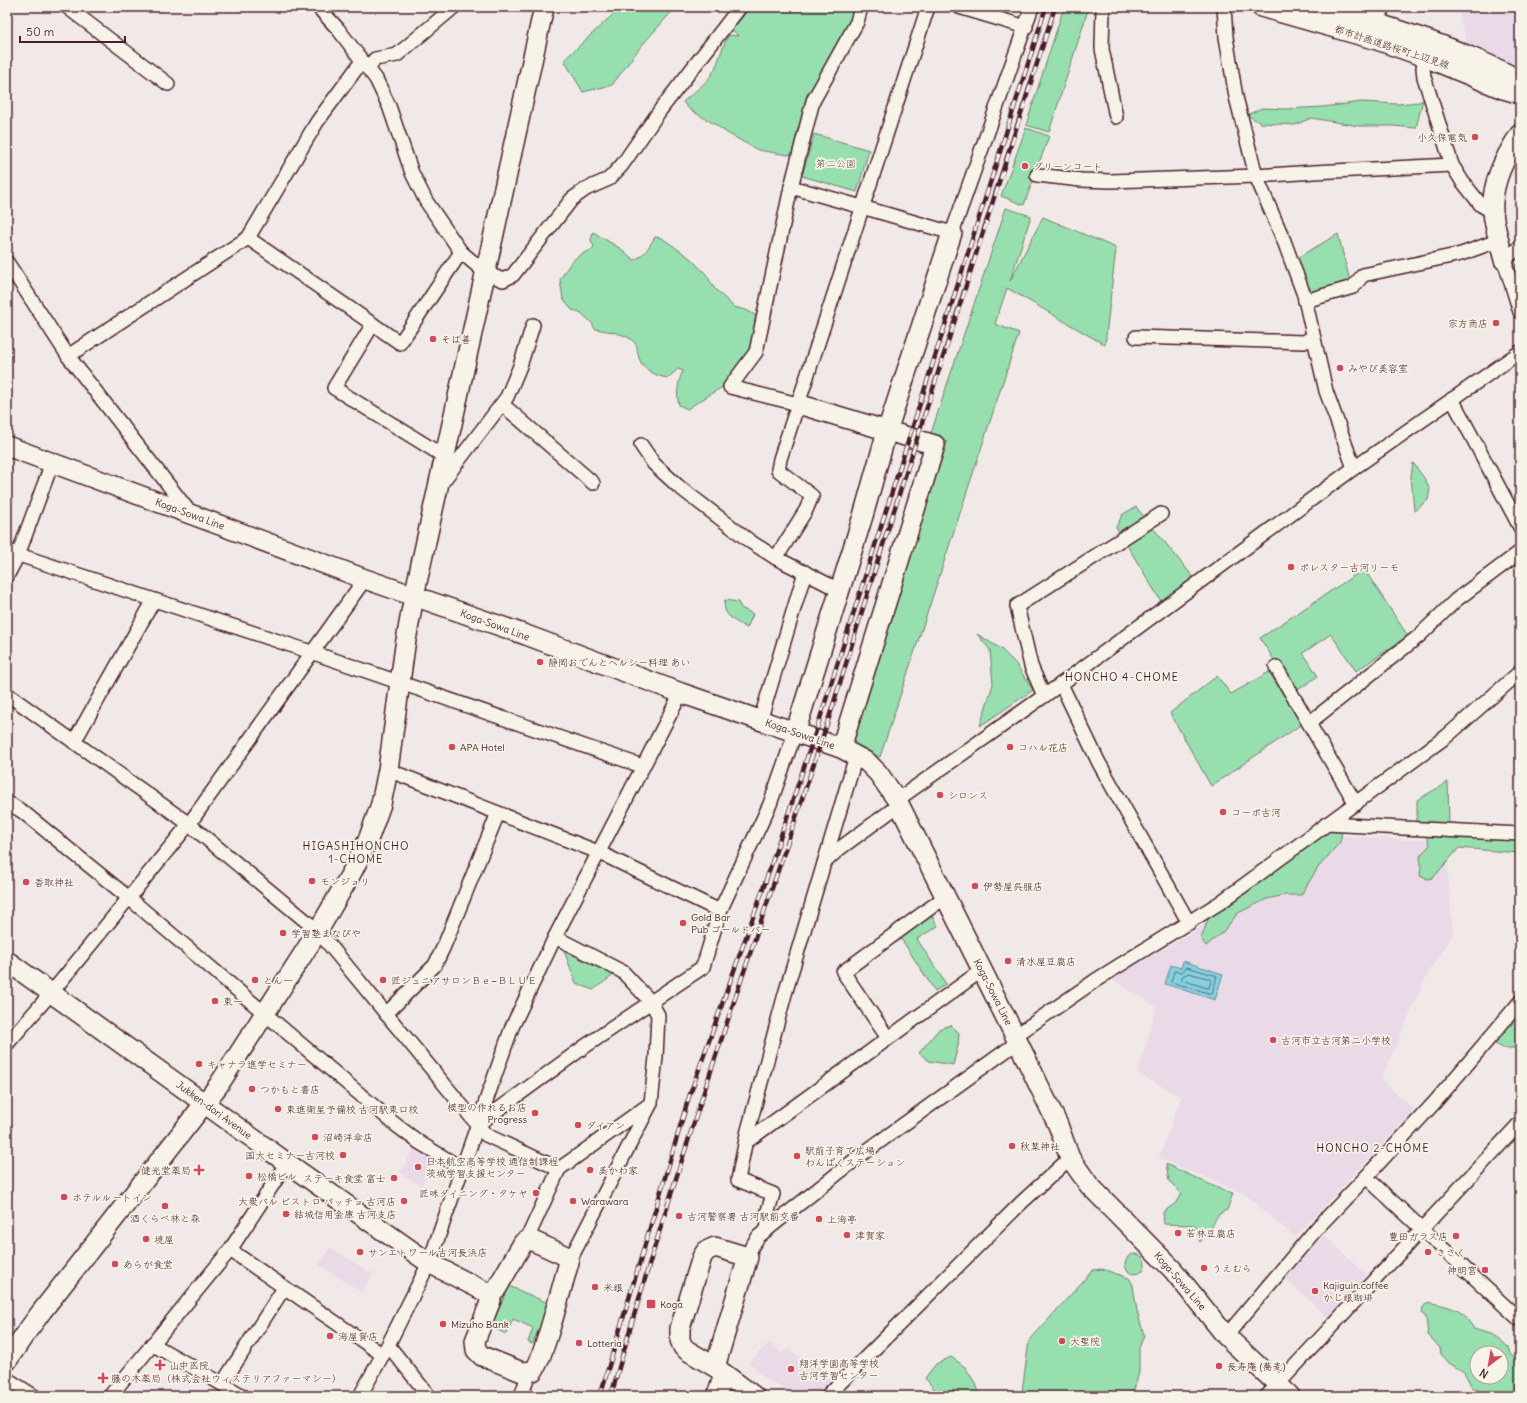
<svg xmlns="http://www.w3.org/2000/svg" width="1527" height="1403" font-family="Delius,'Klee One',sans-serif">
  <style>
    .built { fill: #eadae8 }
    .green { fill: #97dfae; stroke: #707f6c; fill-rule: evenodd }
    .water { fill: #83d2e1; stroke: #6c8a98 }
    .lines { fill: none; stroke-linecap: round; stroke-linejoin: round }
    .shore { stroke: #616774; stroke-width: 1 }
    .street-casing { stroke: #4a1f2b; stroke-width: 16 }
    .secondary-casing { stroke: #4a1f2b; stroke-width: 22 }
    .street { stroke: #f7f3e8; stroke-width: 13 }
    .secondary { stroke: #f7f3e8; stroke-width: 19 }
    .rail-casing { stroke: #4a1f2b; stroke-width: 4.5 }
    .rail { stroke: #f7f3e8; stroke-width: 3; stroke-dasharray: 9; stroke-linecap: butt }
    .poi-dot { fill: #d1495b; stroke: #f7f3e8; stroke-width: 1.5 }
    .labels { text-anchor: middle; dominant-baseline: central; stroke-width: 3.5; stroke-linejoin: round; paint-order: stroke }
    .street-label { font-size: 10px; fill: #4a1f2b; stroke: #f7f3e8 }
    .poi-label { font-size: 10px; fill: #4a1f2b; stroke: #f7f3e8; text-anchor: start }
    .park-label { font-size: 10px; fill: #5d4f4c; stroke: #f7f3e8 }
    .neighbourhood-label { font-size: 11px; letter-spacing: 1px; fill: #4a1f2b; stroke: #f7f3e8 }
  </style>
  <rect width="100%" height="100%" fill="#f1e8e8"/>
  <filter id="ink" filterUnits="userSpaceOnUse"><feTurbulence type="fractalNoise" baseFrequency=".025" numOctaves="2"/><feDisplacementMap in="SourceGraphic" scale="8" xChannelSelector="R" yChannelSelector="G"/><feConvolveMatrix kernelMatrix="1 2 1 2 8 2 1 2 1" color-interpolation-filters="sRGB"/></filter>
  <g filter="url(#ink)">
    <g class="built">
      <path d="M 1475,7 L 1520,7 L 1520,72 L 1468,48 L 1458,10 Z"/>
      <path d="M 1330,835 L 1410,840 L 1445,840 L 1453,934 L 1427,975 L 1381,1080 L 1415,1110 L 1295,1237 L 1243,1193 L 1159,1158 L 1181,1097 L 1138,1073 L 1156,1007 L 1112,979 L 1203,926 Z"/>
      <path d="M 414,1148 L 436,1160 L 421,1186 L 400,1173 Z"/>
      <path d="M 1324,1235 L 1370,1278 L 1330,1320 L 1284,1277 Z"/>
      <path d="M 330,1247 L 373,1274 L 362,1292 L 319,1265 Z"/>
      <path d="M 770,1342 L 782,1353 L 789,1349 L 803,1359 L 813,1358 L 832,1377 L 832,1384 L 822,1396 L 794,1396 L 764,1377 L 749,1362 Z"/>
    </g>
    <g class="green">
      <path d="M 621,7 L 676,7 L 642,45 L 612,85 L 583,92 L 564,60 Z"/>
      <path d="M 750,7 L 856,7 L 853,22 L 812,94 L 808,92 L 806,98 L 804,111 L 794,154 L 788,155 L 758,150 L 727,133 L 716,125 L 689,109 L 683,102 C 691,94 706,84 712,74 C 720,61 721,47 729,35 L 739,36 L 732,30 Z"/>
      <path d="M 1064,7 L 1089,7 L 1049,132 L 1026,125 Z"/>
      <path d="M 1423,100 L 1416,128 L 1393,126 L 1359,126 L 1311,118 L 1295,125 L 1261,123 L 1247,115 L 1262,108 L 1284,109 L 1323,107 L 1362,102 L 1398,104 L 1419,102 Z"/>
      <path d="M 1026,128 L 1049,136 L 1024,205 L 1001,196 Z"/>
      <path d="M 814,134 L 869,150 L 857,192 L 802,176 Z"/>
      <path d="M 1006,208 L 1031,216 L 1010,281 L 1043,217 L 1116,248 L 1105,345 L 1007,288 L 995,324 L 1019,333 L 880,757 L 850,744 L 947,442 L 930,436 Z"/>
      <path d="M 593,232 L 621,249 L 634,260 C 645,255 649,247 655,237 L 662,238 L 690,258 L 706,274 L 714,288 L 734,307 L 746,310 L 757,316 L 753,345 L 727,384 L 687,409 L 679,405 C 676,394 678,381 683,371 L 678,369 L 668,378 C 657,377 642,369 639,358 C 637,353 638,347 635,343 C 627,333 607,331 595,329 L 592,323 L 580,312 L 572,310 L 563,299 L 560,280 C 565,271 571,260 580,255 C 586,252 589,252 594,247 L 591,240 Z"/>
      <path d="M 1338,234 L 1350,281 L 1310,295 L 1297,258 Z"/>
      <path d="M 1413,463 L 1424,478 L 1430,489 L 1428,500 L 1414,511 L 1411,476 Z"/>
      <path d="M 1136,507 L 1194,578 L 1162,603 L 1116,527 L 1123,514 Z"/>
      <path d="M 1364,569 L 1408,636 L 1356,671 L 1331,634 L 1303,653 L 1318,676 L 1295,692 L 1260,638 Z"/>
      <path d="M 725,600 L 738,602 L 741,608 L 753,614 L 747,628 C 736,622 721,615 725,600 Z"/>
      <path d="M 977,634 L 1001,649 L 1016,664 L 1033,690 L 980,726 L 993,684 L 990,650 Z"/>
      <path d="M 1269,672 L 1302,724 L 1211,786 L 1170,713 L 1217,676 L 1231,694 Z"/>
      <path d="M 1448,782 L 1449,826 L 1417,824 L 1417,800 Z"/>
      <path d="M 1331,829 L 1342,831 L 1340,842 L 1317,869 L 1301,895 L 1285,895 L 1267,899 L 1238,913 L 1222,933 L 1206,946 L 1201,939 L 1208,919 L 1323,833 Z"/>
      <path d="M 1425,834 L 1520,838 L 1520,853 L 1459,848 L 1433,878 L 1427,879 L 1420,876 L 1421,865 L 1420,856 L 1430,845 Z"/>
      <path d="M 932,916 L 938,926 L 917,939 L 946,984 L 935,991 L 900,937 Z"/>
      <path d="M 563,948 L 615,974 L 593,990 L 576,983 Z"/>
      <path d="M 1520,992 L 1520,1048 L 1503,1048 L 1495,1044 L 1503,1031 L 1514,1001 Z"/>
      <path d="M 951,1025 L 959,1033 L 958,1046 L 953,1065 L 929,1061 L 919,1053 L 939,1029 Z"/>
      <path d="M 1166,1164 L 1222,1190 L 1233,1193 L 1227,1210 C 1214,1215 1216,1221 1209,1232 C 1206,1235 1203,1239 1200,1242 L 1195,1225 L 1164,1224 L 1163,1212 L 1176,1203 L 1181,1193 L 1169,1181 Z"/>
      <circle cx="1135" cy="1264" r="10"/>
      <path d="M 1102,1269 L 1129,1278 L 1133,1285 L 1137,1311 L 1144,1335 L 1139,1348 L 1139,1373 L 1132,1396 L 1025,1396 L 1022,1392 L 1029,1341 L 1093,1270 Z"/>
      <path d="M 509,1286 L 550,1304 L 532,1344 L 528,1342 L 533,1328 L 513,1319 L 506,1334 L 491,1327 Z"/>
      <path d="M 1428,1302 L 1446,1306 L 1457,1310 L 1465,1316 L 1474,1329 L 1493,1335 L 1499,1339 L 1508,1347 L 1510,1354 L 1520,1363 L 1520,1392 L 1514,1391 L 1486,1394 L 1472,1387 L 1464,1372 L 1449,1363 L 1441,1354 L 1440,1348 L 1434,1341 L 1428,1335 L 1426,1318 L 1422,1312 L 1423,1307 ZM 1477,1353 L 1501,1353 L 1501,1377 L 1477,1377 Z"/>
      <path d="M 951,1357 L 965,1367 L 977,1386 L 980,1396 L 940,1396 L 925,1378 L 936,1364 Z"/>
    </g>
    <path class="water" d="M 1183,961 L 1223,974 L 1215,1000 L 1165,984 L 1171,965 L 1181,968 Z"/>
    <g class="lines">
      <g class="shore">
        <path d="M 1187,967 L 1217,976 L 1212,994 L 1171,982 L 1174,971 L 1182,972 Z"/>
        <path d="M 1189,973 L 1210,979 L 1211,981 L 1209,988 L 1207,988 L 1182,980 L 1182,977 Z"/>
      </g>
      <defs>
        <g id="street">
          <path d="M 67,7 L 168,84"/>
          <path d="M 318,7 L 338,29 L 376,79 L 389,106 L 412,173 L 426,201 L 461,252 L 486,273 L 503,280 L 513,275 L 572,199 L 586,189 L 609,179 L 622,165 L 661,109 L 740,7"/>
          <path d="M 959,7 L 1026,27"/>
          <path d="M 1103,7 L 1102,49 L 1116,117"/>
          <path d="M 1224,7 L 1226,37 L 1236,97 L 1256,176 L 1284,241 L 1304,295 L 1326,391 L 1354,468"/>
          <path d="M 1379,7 L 1381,13 L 1379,31"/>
          <path d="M 1428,50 L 1423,68 L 1424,77 L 1452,165 L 1462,181 L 1481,205 L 1493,212"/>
          <path d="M 368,69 L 375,59 L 397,55 L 454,7"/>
          <path d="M 1037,175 L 1081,180 L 1111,181 L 1256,176 L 1314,172 L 1452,165"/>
          <path d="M 791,187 L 862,207 L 952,233 L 1032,7"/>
          <path d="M 248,238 L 400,343 L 461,252"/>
          <path d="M 1520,247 L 1504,260 L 1520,312"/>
          <path d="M 7,262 L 68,356 L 191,514"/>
          <path d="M 1305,301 L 1353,287 L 1363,275 L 1461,254 L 1500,240"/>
          <path d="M 373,324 L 334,388 L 445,457"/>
          <path d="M 1136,337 L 1304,342 L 1313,337"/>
          <path d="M 68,356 L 248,238 L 317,122 L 362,61"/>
          <path d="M 1452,399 L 1520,527"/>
          <path d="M 502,404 L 593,483"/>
          <path d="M 798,404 L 730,387 L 756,352 L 791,187 L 813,101 L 857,22 L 861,7"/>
          <path d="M 641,445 L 654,464 L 678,486 L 751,542 L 776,558 L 839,590"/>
          <path d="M 440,485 L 507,397 L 520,366 L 533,325"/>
          <path d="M 7,551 L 311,652 L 642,766"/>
          <path d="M 776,558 L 806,510 L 812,496 L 778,470 L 780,459 L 928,7"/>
          <path d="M 7,576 L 18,555 L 52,463"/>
          <path d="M 1276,667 L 1356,804"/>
          <path d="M 1061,684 L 1099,763 L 1189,923"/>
          <path d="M 7,694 L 189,824 L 318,931 L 486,1135 L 559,1169"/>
          <path d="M 1044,696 L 1031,666 L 1017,606 L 1161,514"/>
          <path d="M 760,721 L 805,572"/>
          <path d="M 1309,723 L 1419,636 L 1456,600 L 1520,552"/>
          <path d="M 74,742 L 154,600"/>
          <path d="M 388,770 L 598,852 L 720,911"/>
          <path d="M 897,800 L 1061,684 L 1354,468 L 1520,352"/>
          <path d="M 7,802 L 23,812 L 129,898 L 396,1125 L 420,1143 L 463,1169"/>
          <path d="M 1326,824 L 1520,834"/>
          <path d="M 824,863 L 839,849 L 899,805"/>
          <path d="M 555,937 L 623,972 L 651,1002 L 658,1015 L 656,1057 L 651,1103 L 569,1262"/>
          <path d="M 386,1014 L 435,965 L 444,946 L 498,813"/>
          <path d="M 1015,1036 L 1096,980 L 1221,902 L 1447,736 L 1520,672"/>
          <path d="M 888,1038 L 843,972 L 945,897"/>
          <path d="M 7,1044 L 52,992 L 189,824 L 365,579"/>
          <path d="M 477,1125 L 584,1047 L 703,967 L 720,911 L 770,804 L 795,733"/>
          <path d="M 746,1142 L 982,970"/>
          <path d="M 1366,1177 L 1520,1320"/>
          <path d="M 768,1229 L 767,1214 L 773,1194 L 738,1180 L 747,1134 L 785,994 L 856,756"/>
          <path d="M 526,1241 L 559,1169 L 650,1104"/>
          <path d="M 230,1250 L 383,1355"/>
          <path d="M 748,1257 L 752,1246 L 759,1236 L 861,1155 L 1018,1042"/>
          <path d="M 1226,1336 L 1318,1227 L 1366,1177 L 1435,1102 L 1520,1002"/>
          <path d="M 152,1344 L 243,1396"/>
          <path d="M 388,1345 L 429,1396"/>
          <path d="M 7,1379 L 34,1396"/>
          <path d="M 222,1384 L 284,1288"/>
          <path d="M 110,1396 L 230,1250 L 287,1163"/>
          <path d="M 360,1396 L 388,1345 L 429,1263 L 512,1027 L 555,937 L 681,693"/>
          <path d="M 521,1396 L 529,1373"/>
          <path d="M 827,1396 L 1021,1203 L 1070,1158"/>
          <path d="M 1267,1396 L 1520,1123"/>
        </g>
        <g id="secondary">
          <path d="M 1261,7 L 1377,40 L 1425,57 L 1503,89 L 1520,94"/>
          <path d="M 1323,7 C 1369,21 1415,34 1459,52 C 1480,61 1501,69 1520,81"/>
          <path d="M 1504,260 C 1500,244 1494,227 1493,211 C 1491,183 1505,157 1520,134"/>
          <path d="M 798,404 L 935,445 L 841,748"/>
          <path d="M 7,446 L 365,579 L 526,635 L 681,693 L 841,748 L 867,762 L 878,773 L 897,800 L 1015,1036 L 1058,1125 L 1070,1158 L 1089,1185 L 1173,1270 L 1226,1336 L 1290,1396"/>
          <path d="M 795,733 L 863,516 L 887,431 L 952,233"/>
          <path d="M 7,961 L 287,1163 L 429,1263 L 486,1292 L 491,1300 L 475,1341 L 476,1350 L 482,1356 L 522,1372 L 533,1371 C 542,1364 564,1279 569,1262 L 566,1256 L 533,1241 L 526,1241 L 523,1243 L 497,1288 L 493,1292 L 486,1292"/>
          <path d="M 7,1361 L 25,1334 L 42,1311 L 218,1086 L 318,931 L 352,872 L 368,840 L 381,804 L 388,770 L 405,646 L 414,596 L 544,7"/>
          <path d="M 715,1367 L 748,1257 L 715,1247 L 706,1251 L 702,1257 L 680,1328 L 680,1340 L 683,1347 L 688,1351 L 715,1367 L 754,1396"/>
          <path d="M 717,1396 L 724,1374"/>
        </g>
      </defs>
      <use href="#street" class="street-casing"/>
      <use href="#secondary" class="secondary-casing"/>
      <use href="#street" class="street"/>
      <use href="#secondary" class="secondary"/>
      <defs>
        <g id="rail">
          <path d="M 600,1396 L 688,1100 L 762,892 L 817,728 L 1046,7"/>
          <path d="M 611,1396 C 673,1172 751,954 824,733 C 844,673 861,612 881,551 C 939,370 998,189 1055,7"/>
        </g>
      </defs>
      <use href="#rail" class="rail-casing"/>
      <use href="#rail" class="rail"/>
    </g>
  </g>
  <g class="poi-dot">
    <circle cx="1475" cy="137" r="4"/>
    <circle cx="1025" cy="166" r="4"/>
    <circle cx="1496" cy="323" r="4"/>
    <circle cx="433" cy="339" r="4"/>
    <circle cx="1340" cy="368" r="4"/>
    <circle cx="1291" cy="567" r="4"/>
    <circle cx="540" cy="662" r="4"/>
    <circle cx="452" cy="747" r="4"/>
    <circle cx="1010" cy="747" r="4"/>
    <circle cx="940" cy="795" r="4"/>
    <circle cx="1223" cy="812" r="4"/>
    <circle cx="312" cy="881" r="4"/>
    <circle cx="26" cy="882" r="4"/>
    <circle cx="975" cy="886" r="4"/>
    <circle cx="683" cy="923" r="4"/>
    <circle cx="283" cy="933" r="4"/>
    <circle cx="1008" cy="961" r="4"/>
    <circle cx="255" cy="980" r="4"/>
    <circle cx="383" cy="980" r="4"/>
    <circle cx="215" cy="1001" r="4"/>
    <circle cx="1273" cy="1040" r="4"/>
    <circle cx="199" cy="1064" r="4"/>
    <circle cx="252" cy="1089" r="4"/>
    <circle cx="278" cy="1109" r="4"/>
    <circle cx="535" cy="1113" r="4"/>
    <circle cx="578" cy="1125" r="4"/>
    <circle cx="315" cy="1137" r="4"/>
    <circle cx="1012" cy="1146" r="4"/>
    <circle cx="343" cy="1155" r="4"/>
    <circle cx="797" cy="1156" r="4"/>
    <circle cx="418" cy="1167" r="4"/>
    <path d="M197 1164h4v4h4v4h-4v4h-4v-4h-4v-4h4z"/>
    <circle cx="590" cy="1170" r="4"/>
    <circle cx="249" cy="1176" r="4"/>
    <circle cx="394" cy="1178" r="4"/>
    <circle cx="536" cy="1193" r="4"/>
    <circle cx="64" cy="1197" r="4"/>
    <circle cx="404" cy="1201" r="4"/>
    <circle cx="573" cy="1201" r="4"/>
    <circle cx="165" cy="1206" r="4"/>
    <circle cx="286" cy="1214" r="4"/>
    <circle cx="679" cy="1216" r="4"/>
    <circle cx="819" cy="1219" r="4"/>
    <circle cx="1178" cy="1233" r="4"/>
    <circle cx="847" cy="1235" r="4"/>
    <circle cx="1456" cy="1236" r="4"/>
    <circle cx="146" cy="1239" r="4"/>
    <circle cx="360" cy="1252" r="4"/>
    <circle cx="1428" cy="1252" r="4"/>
    <circle cx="115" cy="1264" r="4"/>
    <circle cx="1204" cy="1268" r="4"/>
    <circle cx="1485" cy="1270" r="4"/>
    <circle cx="595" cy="1287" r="4"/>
    <circle cx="1315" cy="1291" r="4"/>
    <rect x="646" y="1299" width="10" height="10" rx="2"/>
    <circle cx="443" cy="1324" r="4"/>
    <circle cx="330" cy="1336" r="4"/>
    <circle cx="1062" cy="1341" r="4"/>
    <circle cx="579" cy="1343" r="4"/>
    <path d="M158 1359h4v4h4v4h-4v4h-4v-4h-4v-4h4z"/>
    <circle cx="1219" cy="1366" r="4"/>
    <circle cx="791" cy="1369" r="4"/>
    <path d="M101 1372h4v4h4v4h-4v4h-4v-4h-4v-4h4z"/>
  </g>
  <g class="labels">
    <g class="street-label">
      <text transform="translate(1392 47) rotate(18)">都市計画道路桜町上辺見線</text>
      <text transform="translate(190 514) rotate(20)">Koga-Sowa Line</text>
      <text transform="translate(495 625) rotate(20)">Koga-Sowa Line</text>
      <text transform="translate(800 734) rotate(19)">Koga-Sowa Line</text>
      <text transform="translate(993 992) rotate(63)">Koga-Sowa Line</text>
      <text transform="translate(214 1110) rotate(36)">Jukken-dori Avenue</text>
      <text transform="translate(1180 1281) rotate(49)">Koga-Sowa Line</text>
    </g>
    <g class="poi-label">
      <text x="1467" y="137" text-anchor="end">小久保電気</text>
      <text x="1033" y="166">グリーンコート</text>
      <text x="1488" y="323" text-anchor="end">宗方商店</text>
      <text x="441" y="339">そば善</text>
      <text x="1348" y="368">みやび美容室</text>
      <text x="1299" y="567">ポレスター古河リーモ</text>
      <text x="548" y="662">静岡おでんとヘルシー料理 あい</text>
      <text x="460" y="747">APA Hotel</text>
      <text x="1018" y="747">コハル花店</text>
      <text x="948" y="795">シロンス</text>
      <text x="1231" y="812">コーポ古河</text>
      <text x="320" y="881">モンジョリ</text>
      <text x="34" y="882">香取神社</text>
      <text x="983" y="886">伊勢屋呉服店</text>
      <text x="691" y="917">Gold Bar<tspan x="691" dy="12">Pub ゴールドバー</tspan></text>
      <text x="291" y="933">学習塾まなびや</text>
      <text x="1016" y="961">清水屋豆腐店</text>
      <text x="263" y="980">とん一</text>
      <text x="391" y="980">匠ジュニアサロンＢｅ−ＢＬＵＥ</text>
      <text x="223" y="1001">東一</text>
      <text x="1281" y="1040">古河市立古河第二小学校</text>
      <text x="207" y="1064">キャナラ進学セミナー</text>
      <text x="260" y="1089">つかもと書店</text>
      <text x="527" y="1107" text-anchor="end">模型の作れるお店<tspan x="527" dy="12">Progress</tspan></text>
      <text x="286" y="1109">東進衛星予備校 古河駅東口校</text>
      <text x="586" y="1125">ダイアン</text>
      <text x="323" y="1137">沼崎洋傘店</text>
      <text x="1020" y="1146">秋葉神社</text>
      <text x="805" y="1150">駅前子育て広場<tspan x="805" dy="12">わんぱくステーション</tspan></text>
      <text x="335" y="1155" text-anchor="end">国大セミナー古河校</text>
      <text x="426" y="1161">日本航空高等学校 通信制課程<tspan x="426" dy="12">茨城学習支援センター</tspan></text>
      <text x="191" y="1170" text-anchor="end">健光堂薬局</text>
      <text x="598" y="1170">美かわ家</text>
      <text x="257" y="1176">松橋ビル</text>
      <text x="386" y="1178" text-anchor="end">ステーキ食堂 富士</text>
      <text x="528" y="1193" text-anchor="end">匠味ダイニング・タケヤ</text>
      <text x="72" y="1197">ホテルルートイン</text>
      <text x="396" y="1201" text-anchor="end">大衆バル ビストロ パッチョ 古河店</text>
      <text x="581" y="1201">Warawara</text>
      <text x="294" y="1214">結城信用金庫 古河支店</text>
      <text x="687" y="1216">古河警察署 古河駅前交番</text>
      <text x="165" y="1218" text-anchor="middle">酒くらべ林と森</text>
      <text x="827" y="1219">上海亭</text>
      <text x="1186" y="1233">若林豆腐店</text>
      <text x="855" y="1235">津賀家</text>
      <text x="1448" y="1236" text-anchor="end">豊田ガラス店</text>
      <text x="154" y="1239">境屋</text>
      <text x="368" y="1252">サンエトワール古河長浜店</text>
      <text x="1436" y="1252">きさく</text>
      <text x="123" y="1264">あらが食堂</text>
      <text x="1212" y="1268">うえむら</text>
      <text x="1477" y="1270" text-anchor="end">神明宮</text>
      <text x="1323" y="1285">Kajiguin.coffee<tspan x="1323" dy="12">かじ銀珈琲</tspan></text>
      <text x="603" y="1287">米銀</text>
      <text x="660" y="1304">Koga</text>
      <text x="451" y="1324">Mizuho Bank</text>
      <text x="338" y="1336">海屋質店</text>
      <text x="1070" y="1341">大聖院</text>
      <text x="587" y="1343">Lotteria</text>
      <text x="799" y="1363">翔洋学園高等学校<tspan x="799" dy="12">古河学習センター</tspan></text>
      <text x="169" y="1365">山中医院</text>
      <text x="1227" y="1366">長寿庵 (蕎麦)</text>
      <text x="111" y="1378">藤の木薬局（株式会社ウィステリアファーマシー）</text>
    </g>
    <g class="park-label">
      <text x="836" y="163">第二公園</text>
    </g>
    <g class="neighbourhood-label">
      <text x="1122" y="677">HONCHO 4-CHOME</text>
      <text x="356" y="846">HIGASHIHONCHO<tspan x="356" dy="13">1-CHOME</tspan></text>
      <text x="1373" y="1148">HONCHO 2-CHOME</text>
    </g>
  </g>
  <rect width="1527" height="1403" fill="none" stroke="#f7f3e8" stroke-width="24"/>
  <rect x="12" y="12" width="1503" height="1379" fill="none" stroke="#4a1f2b" stroke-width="1.5" filter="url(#ink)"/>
  <g transform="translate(1489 1365) rotate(211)"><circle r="19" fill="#f7f3e8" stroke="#b29e9c"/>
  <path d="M0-3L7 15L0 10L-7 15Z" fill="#d1495b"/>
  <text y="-6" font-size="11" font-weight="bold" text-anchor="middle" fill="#4a1f2b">N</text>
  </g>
  <path d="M20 36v6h105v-6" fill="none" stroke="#4a1f2b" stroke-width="2"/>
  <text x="26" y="36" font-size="12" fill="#4a1f2b" stroke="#f7f3e8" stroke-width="3" paint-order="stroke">50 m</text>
</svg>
